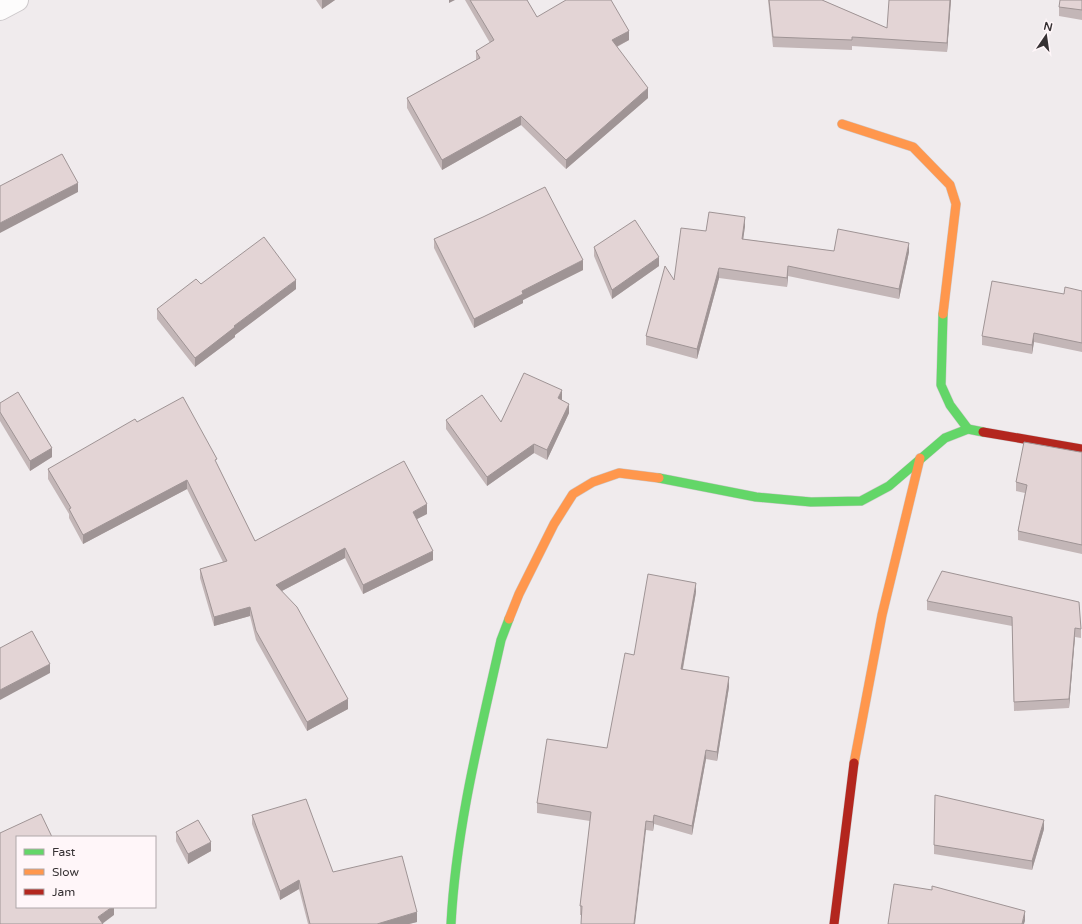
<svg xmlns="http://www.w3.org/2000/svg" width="1082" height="924" font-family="'Varela Round',sans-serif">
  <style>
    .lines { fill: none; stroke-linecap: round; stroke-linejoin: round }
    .street-casing { stroke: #cdc9cb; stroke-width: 24 }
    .fast-casing { stroke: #cdc9cb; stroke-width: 10 }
    .slow-casing { stroke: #cdc9cb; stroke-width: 10 }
    .jam-casing { stroke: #cdc9cb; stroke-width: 10 }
    .street { stroke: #fdfcfc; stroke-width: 22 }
    .fast { stroke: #63d668; stroke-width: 9 }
    .slow { stroke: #ff974d; stroke-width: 9 }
    .jam { stroke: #b3261e; stroke-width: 9 }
    .wall { fill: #c3b6b7 }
    .shaded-wall { fill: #9f9495 }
    .building { fill: #e3d4d5; stroke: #9f9495 }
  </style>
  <rect width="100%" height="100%" fill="#f0ebed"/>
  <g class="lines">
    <defs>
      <path id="street" d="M 0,9 L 17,0"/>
      <g id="fast">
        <path d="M 943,314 L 941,385 L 950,405 L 968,429"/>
        <path d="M 659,478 L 756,497 L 811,502 L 861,501 L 889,486 L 945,438 L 968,429 L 983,432"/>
        <path d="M 451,924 C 456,828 480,734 501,640 L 509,619"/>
      </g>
      <g id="slow">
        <path d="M 842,124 L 913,147 L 950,185 L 956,204 L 943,314"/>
        <path d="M 509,619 L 519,594 L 554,524 L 573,494 L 593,482 L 619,473 L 659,478"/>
        <path d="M 854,763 L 882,615 L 920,458"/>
      </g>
      <g id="jam">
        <path d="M 983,432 L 1082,449"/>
        <path d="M 834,924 L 854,763"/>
      </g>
    </defs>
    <use href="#street" class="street-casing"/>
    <use href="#fast" class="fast-casing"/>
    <use href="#slow" class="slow-casing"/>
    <use href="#jam" class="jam-casing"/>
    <use href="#street" class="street"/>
    <use href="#fast" class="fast"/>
    <use href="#slow" class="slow"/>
    <use href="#jam" class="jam"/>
  </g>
  <g class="wall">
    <path d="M 316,0 L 335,0 L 322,9 Z"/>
    <path d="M 465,0 L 527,0 L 537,17 L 629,40 L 617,47 L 648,98 L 566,169 L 521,125 L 442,170 L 407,108 L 407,98 L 476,60 L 476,51 L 490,43 Z"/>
    <path d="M 768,0 L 822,0 L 887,28 L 951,0 L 947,52 L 852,46 L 852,50 L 773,47 Z"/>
    <path d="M 1082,0 L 1082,20 L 1059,16 L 1059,7 Z"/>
    <path d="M 745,226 L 743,239 L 834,251 L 909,252 L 899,299 L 788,276 L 787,287 L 719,278 L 697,359 L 646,345 L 646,336 L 674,280 L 706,231 Z"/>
    <path d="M 434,239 L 583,270 L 523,300 L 523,303 L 474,328 L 434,248 Z"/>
    <path d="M 594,247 L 659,266 L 612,299 L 594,256 Z"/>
    <path d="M 201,284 L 296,289 L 235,335 L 235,337 L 195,367 L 157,319 L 157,309 Z"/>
    <path d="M 1082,291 L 1082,352 L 1034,342 L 1032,354 L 982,345 L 982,336 L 1064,294 Z"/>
    <path d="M 562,400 L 569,413 L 547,460 L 534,453 L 487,486 L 446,429 L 446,420 L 501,422 Z"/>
    <path d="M 0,403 L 52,457 L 30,471 L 0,421 Z"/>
    <path d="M 137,422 L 217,464 L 255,541 L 427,514 L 417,519 L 433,560 L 363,594 L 345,558 L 282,591 L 348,709 L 307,731 L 256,640 L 250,616 L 214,626 L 200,578 L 200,569 L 223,562 L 187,489 L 83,544 L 69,518 L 69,514 L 48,479 L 48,469 Z"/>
    <path d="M 1080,452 L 1082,452 L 1082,554 L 1018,540 L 1018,531 L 1025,493 L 1016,491 L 1016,482 Z"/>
    <path d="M 696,592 L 683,669 L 729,687 L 717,761 L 706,759 L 692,835 L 654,824 L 653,831 L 646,830 L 581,915 L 580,915 L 580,906 L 590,821 L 537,813 L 537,803 L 607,748 L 634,655 Z"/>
    <path d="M 927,601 L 1081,629 L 1081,638 L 1075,637 L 1069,708 L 1014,711 L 1012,626 L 927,610 Z"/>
    <path d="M 252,815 L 333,872 L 417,922 L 409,924 L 308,924 L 299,889 L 280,900 L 252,824 Z"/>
    <path d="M 1044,829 L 1032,870 L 934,854 L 934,845 Z"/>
    <path d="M 176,832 L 211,851 L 188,864 L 176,841 Z"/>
  </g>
  <g class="shaded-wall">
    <path d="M 322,0 L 335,0 L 322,9 Z"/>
    <path d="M 449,0 L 455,0 L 449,3 Z"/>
    <path d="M 950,0 L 951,0 L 947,52 L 947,43 Z"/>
    <path d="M 629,31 L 629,40 L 612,49 L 612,40 Z"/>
    <path d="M 648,88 L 648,98 L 566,169 L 566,160 Z"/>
    <path d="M 521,116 L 521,125 L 442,170 L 442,160 Z"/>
    <path d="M 78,183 L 78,192 L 0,233 L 0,223 Z"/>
    <path d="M 745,217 L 745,226 L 742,248 L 742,239 Z"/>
    <path d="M 909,243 L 909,252 L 899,299 L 899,289 Z"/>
    <path d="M 659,257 L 659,266 L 612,299 L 612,290 Z"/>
    <path d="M 583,260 L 583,270 L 523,300 L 523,303 L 474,328 L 474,319 L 522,291 Z"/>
    <path d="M 788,266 L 788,276 L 787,287 L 787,278 Z"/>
    <path d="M 719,268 L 719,278 L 697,359 L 697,349 Z"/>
    <path d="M 296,280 L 296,289 L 235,335 L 235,337 L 195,367 L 195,358 L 234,326 Z"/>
    <path d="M 1034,333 L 1034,342 L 1032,354 L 1032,345 Z"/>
    <path d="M 562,390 L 562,400 L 558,408 L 558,398 Z"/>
    <path d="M 569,404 L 569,413 L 547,460 L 547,450 Z"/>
    <path d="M 534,444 L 534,453 L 487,486 L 487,477 Z"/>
    <path d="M 52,448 L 52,457 L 30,471 L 30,461 Z"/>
    <path d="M 187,480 L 187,489 L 83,544 L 83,535 Z"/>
    <path d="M 427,504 L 427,514 L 413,521 L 413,512 Z"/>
    <path d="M 345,548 L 345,558 L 276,594 L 276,585 Z"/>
    <path d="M 433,551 L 433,560 L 363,594 L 363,585 Z"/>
    <path d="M 696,583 L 696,592 L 681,678 L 681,669 Z"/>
    <path d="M 250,607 L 250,616 L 214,626 L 214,617 Z"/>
    <path d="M 1075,628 L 1075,637 L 1069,708 L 1069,699 Z"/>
    <path d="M 50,664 L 50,673 L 0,700 L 0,690 Z"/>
    <path d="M 729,677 L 729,687 L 717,761 L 717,752 Z"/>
    <path d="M 348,699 L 348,709 L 307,731 L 307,722 Z"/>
    <path d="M 706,750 L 706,759 L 692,835 L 692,826 Z"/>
    <path d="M 654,815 L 654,824 L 653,831 L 653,822 Z"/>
    <path d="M 1044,820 L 1044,829 L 1032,870 L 1032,861 Z"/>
    <path d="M 646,821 L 646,830 L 635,924 L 634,924 Z"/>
    <path d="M 211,842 L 211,851 L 188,864 L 188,854 Z"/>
    <path d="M 299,880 L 299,889 L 280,900 L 280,891 Z"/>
    <path d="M 112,907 L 114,907 L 114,915 L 102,924 L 98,917 Z"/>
    <path d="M 1025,911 L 1025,921 L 1024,924 L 1022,924 Z"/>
    <path d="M 417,912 L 417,922 L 409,924 L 377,924 Z"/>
  </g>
  <g class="building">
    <path d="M 470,0 L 527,0 L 537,17 L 566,0 L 611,0 L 629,31 L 612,40 L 648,88 L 566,160 L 521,116 L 442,160 L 407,98 L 480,58 L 476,51 L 494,40 Z"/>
    <path d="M 769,0 L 822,0 L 887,28 L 889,0 L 950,0 L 947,43 L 852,37 L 852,40 L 773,37 Z"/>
    <path d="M 1060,0 L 1082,0 L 1082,10 L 1059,7 Z"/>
    <path d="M 62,154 L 78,183 L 0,223 L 0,186 Z"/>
    <path d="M 545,187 L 583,260 L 522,291 L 523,294 L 474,319 L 434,239 L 483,217 Z"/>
    <path d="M 709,212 L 745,217 L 742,239 L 834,251 L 838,229 L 909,243 L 899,289 L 788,266 L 787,278 L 719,268 L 697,349 L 646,336 L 665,266 L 674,280 L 681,228 L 706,231 Z"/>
    <path d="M 635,220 L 659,257 L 612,290 L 594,247 Z"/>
    <path d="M 264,237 L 296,280 L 234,326 L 235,327 L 195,358 L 157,309 L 196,279 L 201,284 Z"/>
    <path d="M 992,281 L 1064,294 L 1065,287 L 1082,291 L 1082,343 L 1034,333 L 1032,345 L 982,336 Z"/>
    <path d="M 524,373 L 562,390 L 558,398 L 569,404 L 547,450 L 534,444 L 487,477 L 446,420 L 482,395 L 501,422 Z"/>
    <path d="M 18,392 L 52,448 L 30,461 L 0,412 L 0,403 Z"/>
    <path d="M 183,397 L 217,459 L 215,460 L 255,541 L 404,461 L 427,504 L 413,512 L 433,551 L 363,585 L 345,548 L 276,585 L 297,607 L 348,699 L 307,722 L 256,631 L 250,607 L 214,617 L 200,569 L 227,561 L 187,480 L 83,535 L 69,509 L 71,508 L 48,469 L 135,419 L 137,422 Z"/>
    <path d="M 1024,442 L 1080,452 L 1082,452 L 1082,545 L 1018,531 L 1027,485 L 1016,482 Z"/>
    <path d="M 942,571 L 1079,602 L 1081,629 L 1075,628 L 1069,699 L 1014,702 L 1012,617 L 927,601 Z"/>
    <path d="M 648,574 L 696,583 L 681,669 L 729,677 L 717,752 L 706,750 L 692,826 L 654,815 L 653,822 L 646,821 L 634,924 L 581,924 L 582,906 L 580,906 L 591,812 L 537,803 L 547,739 L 607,748 L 625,653 L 634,655 Z"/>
    <path d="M 32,631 L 50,664 L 0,690 L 0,648 Z"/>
    <path d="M 935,795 L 1044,820 L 1032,861 L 934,845 Z"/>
    <path d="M 306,799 L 333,872 L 402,856 L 417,912 L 377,924 L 310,924 L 299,880 L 280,891 L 252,815 Z"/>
    <path d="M 41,814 L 52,837 L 17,837 L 17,907 L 112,907 L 98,917 L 103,924 L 0,924 L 0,833 Z"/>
    <path d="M 198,820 L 211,842 L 188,854 L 176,832 Z"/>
    <path d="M 894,884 L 932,890 L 932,886 L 1025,911 L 1022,924 L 888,924 Z"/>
  </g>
  <rect x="16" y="836" width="140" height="72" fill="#fff6f9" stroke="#afa7aa"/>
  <rect x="24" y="849" width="20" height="6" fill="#63d668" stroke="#afa7aa"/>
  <text x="52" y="856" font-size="12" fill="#363133">Fast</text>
  <rect x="24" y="869" width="20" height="6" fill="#ff974d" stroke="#afa7aa"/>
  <text x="52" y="876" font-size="12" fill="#363133">Slow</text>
  <rect x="24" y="889" width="20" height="6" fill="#b3261e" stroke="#afa7aa"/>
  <text x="52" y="896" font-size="12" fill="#363133">Jam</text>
  <g transform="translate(1046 36) rotate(13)" stroke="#fff6f9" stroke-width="3" paint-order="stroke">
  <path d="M0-3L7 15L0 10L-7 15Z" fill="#363133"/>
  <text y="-6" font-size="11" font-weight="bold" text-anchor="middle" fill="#363133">N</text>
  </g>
</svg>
